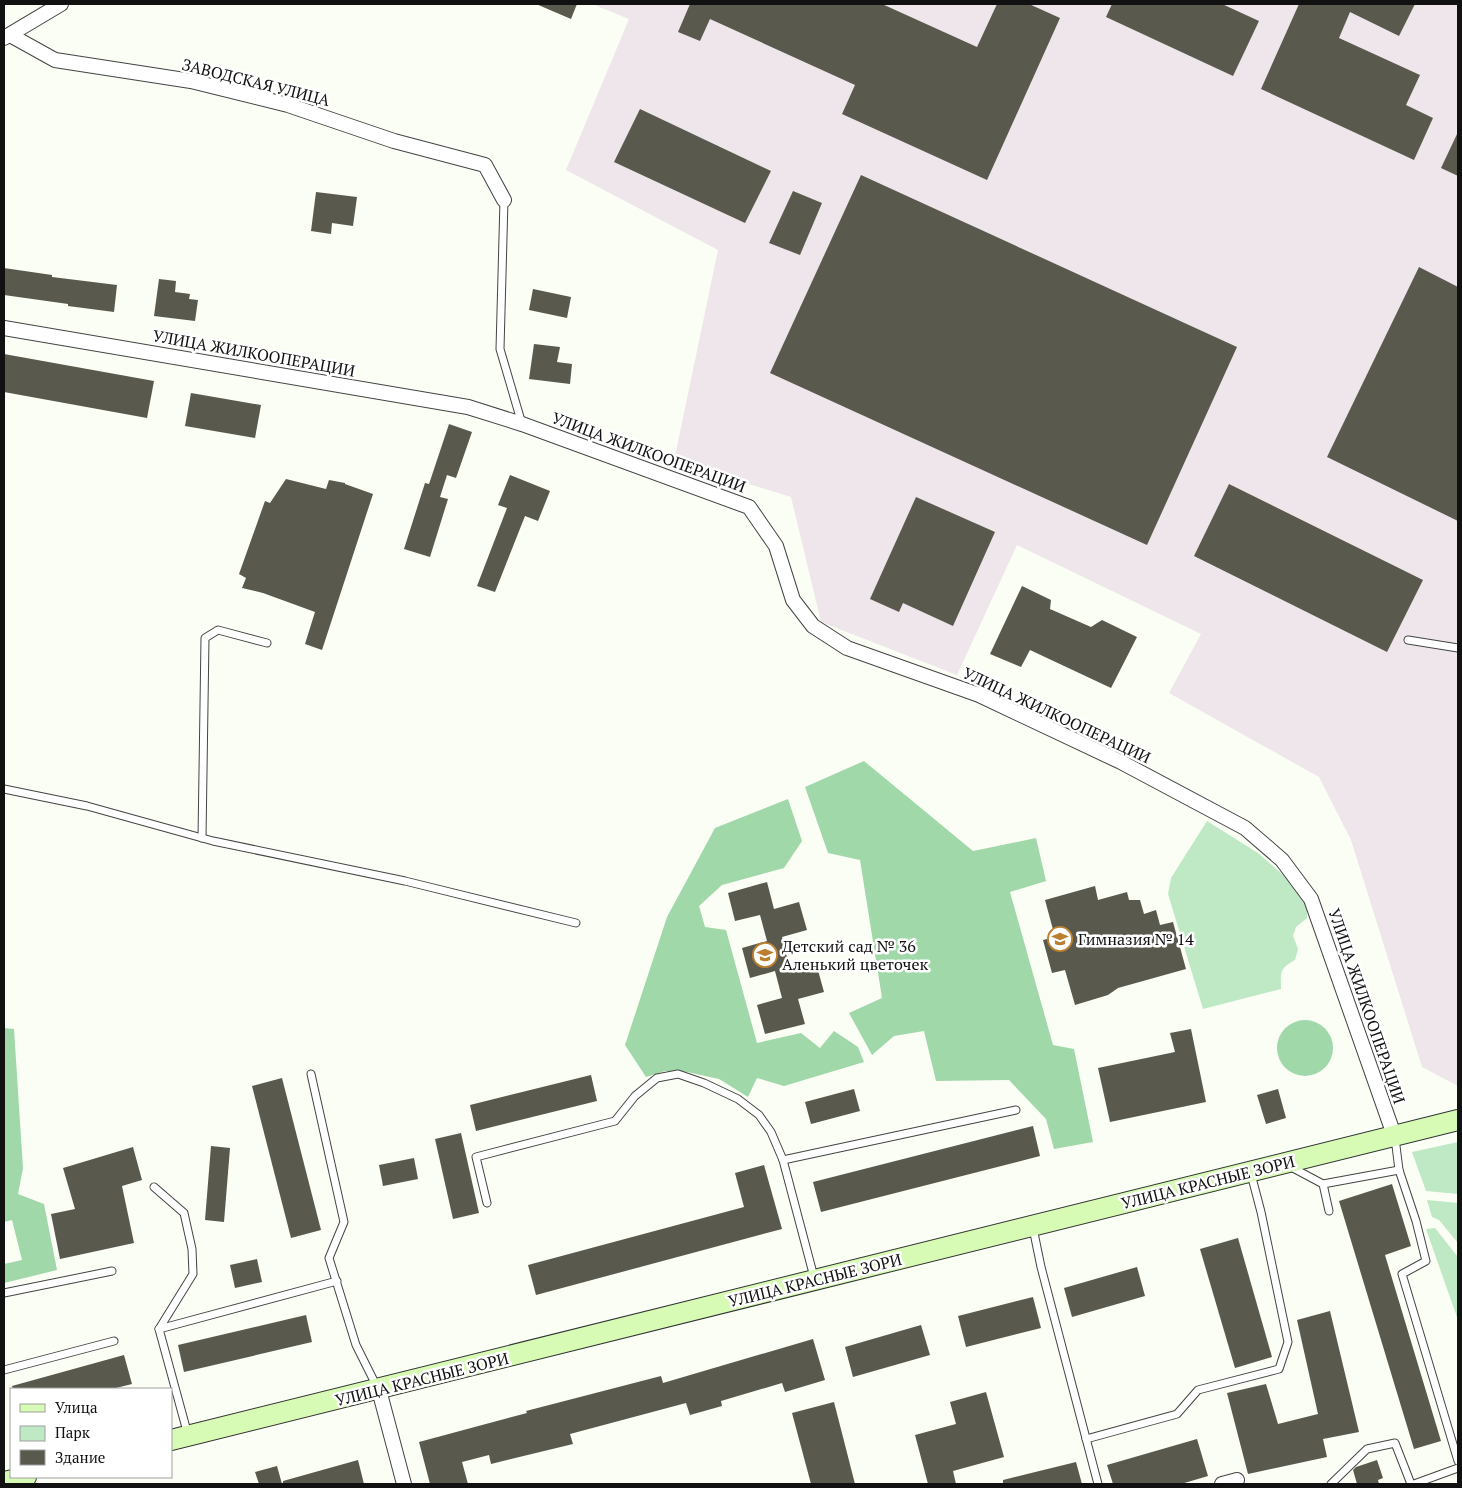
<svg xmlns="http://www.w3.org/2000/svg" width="1462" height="1488" font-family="'PT Serif',serif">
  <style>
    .industrial { fill: #eee6ea }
    .green { fill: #bfe8c4 }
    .forest { fill: #a0d8a9 }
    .building { fill: #59594e }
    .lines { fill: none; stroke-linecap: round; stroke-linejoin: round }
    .service-casing { stroke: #444; stroke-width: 9 }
    .minor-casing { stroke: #444; stroke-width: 16 }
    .secondary-casing { stroke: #333; stroke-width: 22 }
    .service { stroke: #fff; stroke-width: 7 }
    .minor { stroke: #fff; stroke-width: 14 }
    .secondary { stroke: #d7fab4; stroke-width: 20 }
    .labels { text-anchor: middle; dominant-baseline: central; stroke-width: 5; stroke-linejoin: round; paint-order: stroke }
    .street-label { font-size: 16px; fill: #111; stroke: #fff }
    .poi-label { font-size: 16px; fill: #111; stroke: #fff; text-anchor: start }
  </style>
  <rect width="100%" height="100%" fill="#fbfef5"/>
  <path class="industrial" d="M 592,4 L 1458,4 L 1458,1086 L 1422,1067 L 1351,840 L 1319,777 L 1169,693 L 1201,634 L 1017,545 L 957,675 L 821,622 L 791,497 L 674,461 L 718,250 L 566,170 L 629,19 Z"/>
  <g class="green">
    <path d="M 1207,821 L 1258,853 L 1290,881 L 1307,906 L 1307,918 L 1296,927 L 1293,936 L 1298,949 L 1295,960 C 1279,969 1281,972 1281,989 L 1203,1009 L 1168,894 L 1171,878 Z"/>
    <path d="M 1458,1142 L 1458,1194 L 1426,1191 L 1412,1152 Z"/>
    <path d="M 1427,1200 L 1458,1203 L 1458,1243 L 1439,1220 L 1432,1217 Z"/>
    <path d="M 1435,1228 L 1458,1257 L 1458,1320 L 1426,1229 Z"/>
  </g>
  <g class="forest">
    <path d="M 864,761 L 973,851 L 1036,838 L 1046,881 L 1010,892 L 1053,1045 L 1074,1049 L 1093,1142 L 1054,1149 L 1046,1119 L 1009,1080 L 936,1081 L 924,1031 L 894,1036 L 872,1055 L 849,1013 L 882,998 L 860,860 L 828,853 L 805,787 Z"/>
    <path d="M 788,799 L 802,841 L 784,868 L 722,885 L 699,906 L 705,927 L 726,930 L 757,1043 L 801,1033 L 820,1048 L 834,1031 L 858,1047 L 864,1062 L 784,1086 L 757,1078 L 748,1097 L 719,1079 L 687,1072 L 665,1071 L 646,1077 L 625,1045 L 667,917 L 715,828 Z"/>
    <circle cx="1305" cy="1048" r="28"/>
    <path d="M 4,1028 L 14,1029 L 23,1168 L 18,1194 L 44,1204 L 57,1270 L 4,1283 L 4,1264 L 22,1260 L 12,1220 L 4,1222 Z"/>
  </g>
  <g class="building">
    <path d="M 536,4 L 577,4 L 571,19 Z"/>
    <path d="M 690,4 L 882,4 L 977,47 L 997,4 L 1029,4 L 1060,18 L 987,180 L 842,114 L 855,85 L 710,19 L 700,41 L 678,32 Z"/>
    <path d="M 1112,4 L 1222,4 L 1259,21 L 1233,76 L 1106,17 Z"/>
    <path d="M 1299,4 L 1415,4 L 1399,36 L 1350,12 L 1339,38 L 1420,75 L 1406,105 L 1433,118 L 1414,160 L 1261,89 Z"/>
    <path d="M 640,109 L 771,171 L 745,223 L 614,162 Z"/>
    <path d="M 1458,132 L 1458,176 L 1441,168 Z"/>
    <path d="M 861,175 L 1237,347 L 1147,545 L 770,373 Z"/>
    <path d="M 793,191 L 822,203 L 800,255 L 769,243 Z"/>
    <path d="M 316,192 L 357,197 L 353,226 L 332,223 L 331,234 L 311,231 Z"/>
    <path d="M 1419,267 L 1458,287 L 1458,521 L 1327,457 Z"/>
    <path d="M 4,268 L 52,275 L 52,277 L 117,285 L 114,312 L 68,306 L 68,304 L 4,295 Z"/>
    <path d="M 159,279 L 176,281 L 175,292 L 190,294 L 189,299 L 198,300 L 195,321 L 154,316 Z"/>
    <path d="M 533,289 L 571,297 L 567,318 L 529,310 Z"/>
    <path d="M 534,344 L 560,347 L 557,362 L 572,364 L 570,384 L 529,379 Z"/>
    <path d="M 4,354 L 154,381 L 147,418 L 4,392 Z"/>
    <path d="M 191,393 L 261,405 L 255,438 L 185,426 Z"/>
    <path d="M 449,424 L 472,432 L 456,478 L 447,475 L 440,497 L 448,499 L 430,557 L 404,549 L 425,483 L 429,484 Z"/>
    <path d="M 510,475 L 550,491 L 538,521 L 525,516 L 495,592 L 477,586 L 507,508 L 498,505 Z"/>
    <path d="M 286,479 L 326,489 L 329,480 L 345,483 L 345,484 L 373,494 L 322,650 L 305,644 L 315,612 L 263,593 L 242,588 L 246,578 L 239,574 L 265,501 L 270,503 Z"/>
    <path d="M 1229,484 L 1423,580 L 1387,652 L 1194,556 Z"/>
    <path d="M 916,497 L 995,532 L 953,626 L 903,603 L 899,612 L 870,599 Z"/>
    <path d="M 1022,586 L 1051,600 L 1050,609 L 1091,627 L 1102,620 L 1137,637 L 1111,688 L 1030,650 L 1021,667 L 990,654 Z"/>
    <path d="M 767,882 L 774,909 L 799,902 L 807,930 L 782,937 L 790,970 L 816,963 L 824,992 L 798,999 L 805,1024 L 765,1034 L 757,1005 L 782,998 L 775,971 L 750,978 L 742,948 L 767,941 L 760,915 L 735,921 L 728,893 Z"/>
    <path d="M 1095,886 L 1098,900 L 1127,892 L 1129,900 L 1140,900 L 1144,914 L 1156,910 L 1160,925 L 1173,922 L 1186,969 L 1118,988 L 1108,995 L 1075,1005 L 1065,970 L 1052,973 L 1043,940 L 1055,937 L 1045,900 Z"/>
    <path d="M 1191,1029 L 1206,1102 L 1110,1122 L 1098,1068 L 1175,1052 L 1170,1033 Z"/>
    <path d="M 591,1075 L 597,1101 L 476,1131 L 470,1105 Z"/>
    <path d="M 282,1078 L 321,1230 L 291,1238 L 252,1086 Z"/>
    <path d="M 854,1089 L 860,1111 L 811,1124 L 805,1102 Z"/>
    <path d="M 1278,1089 L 1286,1118 L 1266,1124 L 1257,1095 Z"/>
    <path d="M 1033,1126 L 1040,1156 L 821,1212 L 813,1182 Z"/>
    <path d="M 461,1133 L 479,1213 L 453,1219 L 435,1139 Z"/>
    <path d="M 211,1146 L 230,1148 L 224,1222 L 205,1220 Z"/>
    <path d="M 133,1147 L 142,1180 L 122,1186 L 134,1243 L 60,1259 L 51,1214 L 75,1209 L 63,1168 Z"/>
    <path d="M 414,1158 L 418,1179 L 383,1186 L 379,1165 Z"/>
    <path d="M 764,1165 L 782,1229 L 536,1295 L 528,1265 L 744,1207 L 735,1173 Z"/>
    <path d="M 1392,1184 L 1411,1246 L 1385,1255 L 1441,1441 L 1414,1449 L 1339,1201 Z"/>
    <path d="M 1238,1238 L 1272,1357 L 1235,1368 L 1200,1249 Z"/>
    <path d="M 257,1259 L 262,1282 L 235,1288 L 230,1265 Z"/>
    <path d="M 1137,1267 L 1145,1296 L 1072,1317 L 1064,1288 Z"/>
    <path d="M 1033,1297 L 1041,1328 L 966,1347 L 958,1316 Z"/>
    <path d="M 1330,1311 L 1359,1432 L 1323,1439 L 1327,1457 L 1248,1474 L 1227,1393 L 1266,1384 L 1278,1424 L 1318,1414 L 1297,1320 Z"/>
    <path d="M 306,1315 L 312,1342 L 184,1372 L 178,1345 Z"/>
    <path d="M 921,1325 L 930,1355 L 853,1377 L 845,1347 Z"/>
    <path d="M 813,1339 L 825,1380 L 785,1392 L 782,1383 L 721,1401 L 722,1406 L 690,1415 L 686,1403 L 570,1434 L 573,1444 L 491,1464 L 489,1455 L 462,1462 L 468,1484 L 430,1484 L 419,1442 L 527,1413 L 526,1411 L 661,1376 L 663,1383 Z"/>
    <path d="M 124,1355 L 132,1384 L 112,1389 L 13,1389 L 12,1386 Z"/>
    <path d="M 986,1392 L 1004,1457 L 953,1471 L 956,1484 L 928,1484 L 915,1435 L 956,1424 L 950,1402 Z"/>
    <path d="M 834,1402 L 855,1484 L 811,1484 L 792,1413 Z"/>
    <path d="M 1197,1439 L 1208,1476 L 1181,1484 L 1113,1484 L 1107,1465 Z"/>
    <path d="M 358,1460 L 364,1484 L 283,1484 L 283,1481 Z"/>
    <path d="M 1377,1460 L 1383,1478 L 1378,1480 L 1379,1484 L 1357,1484 L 1353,1470 L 1356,1467 Z"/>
    <path d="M 1076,1462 L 1082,1484 L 1003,1484 L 1003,1480 Z"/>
    <path d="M 277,1466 L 282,1484 L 259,1484 L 255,1472 Z"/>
  </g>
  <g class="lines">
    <defs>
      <g id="service">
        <path d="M 504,200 L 500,349 L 522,424"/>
        <path d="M 1408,640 L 1458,648"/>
        <path d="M 4,789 L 87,806 L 213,841 L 405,881 L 576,923"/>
        <path d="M 202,838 L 205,638 L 218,630 L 267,643"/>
        <path d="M 311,1074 L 344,1222 L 329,1258 L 356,1345 L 377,1387"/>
        <path d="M 1395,1138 L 1399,1170 L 1416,1221 L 1426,1261 L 1402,1274 L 1458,1461"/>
        <path d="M 1291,1167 L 1323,1184 L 1399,1170"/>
        <path d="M 1323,1184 L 1329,1211"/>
        <path d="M 154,1187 L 184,1213 L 192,1249 L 193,1274 L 159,1329"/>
        <path d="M 487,1203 L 476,1157 L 615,1121 L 635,1096 L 657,1078 L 678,1074 L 704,1083 L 738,1099 L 759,1115 L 771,1132 L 783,1160"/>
        <path d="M 1033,1228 L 1041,1267 L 1098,1484"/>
        <path d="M 814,1277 L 783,1160 L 1016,1110"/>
        <path d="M 4,1293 L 112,1271"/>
        <path d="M 4,1370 L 114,1341"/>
        <path d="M 188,1435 L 159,1329 L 337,1281"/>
        <path d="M 1086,1439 L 1177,1414 L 1198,1390 L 1279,1369 L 1288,1342 L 1261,1212 L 1251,1174"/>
        <path d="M 1331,1484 L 1367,1449 L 1395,1443 L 1411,1484"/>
        <path d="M 1414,1484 L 1458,1468"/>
      </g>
      <g id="minor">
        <path d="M 10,35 L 55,60 L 191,81 L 288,105 L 394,141 L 485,165 L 504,200"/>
        <path d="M 4,38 L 61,4"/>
        <path d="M 4,328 L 468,407 L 522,424 L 749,507 L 776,546 L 793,600 L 813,626 L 847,648 L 979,695 L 1121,762 L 1245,828 L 1282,860 L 1311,899 L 1394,1135"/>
        <path d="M 379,1390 L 404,1484"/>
        <path d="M 1222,1484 L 1237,1480"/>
      </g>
      <g id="secondary">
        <path d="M 171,1440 L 1458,1120"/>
        <path d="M 4,1482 L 26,1477"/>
      </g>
    </defs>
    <use href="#service" class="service-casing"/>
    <use href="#minor" class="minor-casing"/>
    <use href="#secondary" class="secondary-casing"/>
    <use href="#service" class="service"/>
    <use href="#minor" class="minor"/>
    <use href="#secondary" class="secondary"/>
  </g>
  <defs>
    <symbol id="school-ring" viewBox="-11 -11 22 22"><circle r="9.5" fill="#fff" stroke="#bb7f2f" stroke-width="1.5"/><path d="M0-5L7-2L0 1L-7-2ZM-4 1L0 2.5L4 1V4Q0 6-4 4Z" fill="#bb7f2f"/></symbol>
  </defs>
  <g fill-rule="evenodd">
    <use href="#school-ring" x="1046" y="925" width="28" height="28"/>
    <use href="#school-ring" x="751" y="941" width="28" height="28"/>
  </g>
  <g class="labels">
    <g class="street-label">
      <text transform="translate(256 82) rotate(14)">ЗАВОДСКАЯ УЛИЦА</text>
      <text transform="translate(254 353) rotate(10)">УЛИЦА ЖИЛКООПЕРАЦИИ</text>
      <text transform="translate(649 452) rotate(20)">УЛИЦА ЖИЛКООПЕРАЦИИ</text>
      <text transform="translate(1057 715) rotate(25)">УЛИЦА ЖИЛКООПЕРАЦИИ</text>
      <text transform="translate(1367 1006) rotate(71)">УЛИЦА ЖИЛКООПЕРАЦИИ</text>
      <text transform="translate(1208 1182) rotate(-14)">УЛИЦА КРАСНЫЕ ЗОРИ</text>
      <text transform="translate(815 1280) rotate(-14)">УЛИЦА КРАСНЫЕ ЗОРИ</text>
      <text transform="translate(422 1379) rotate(-14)">УЛИЦА КРАСНЫЕ ЗОРИ</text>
    </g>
    <g class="poi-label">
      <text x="1078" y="939">Гимназия № 14</text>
      <text x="782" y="946">Детский сад № 36<tspan x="782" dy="18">Аленький цветочек</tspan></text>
    </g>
  </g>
  <rect width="1462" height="1488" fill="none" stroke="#111111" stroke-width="10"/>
  <rect x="10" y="1388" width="162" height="90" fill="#ffffff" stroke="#a0a0a0"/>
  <rect x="20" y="1404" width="25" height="8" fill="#d7fab4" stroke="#a0a0a0"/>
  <text x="55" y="1413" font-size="15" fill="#111111">Улица</text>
  <rect x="20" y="1426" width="25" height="15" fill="#bfe8c4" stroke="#a0a0a0"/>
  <text x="55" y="1438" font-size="15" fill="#111111">Парк</text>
  <rect x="20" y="1450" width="25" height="15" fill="#59594e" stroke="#a0a0a0"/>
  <text x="55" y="1463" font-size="15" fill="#111111">Здание</text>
</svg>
